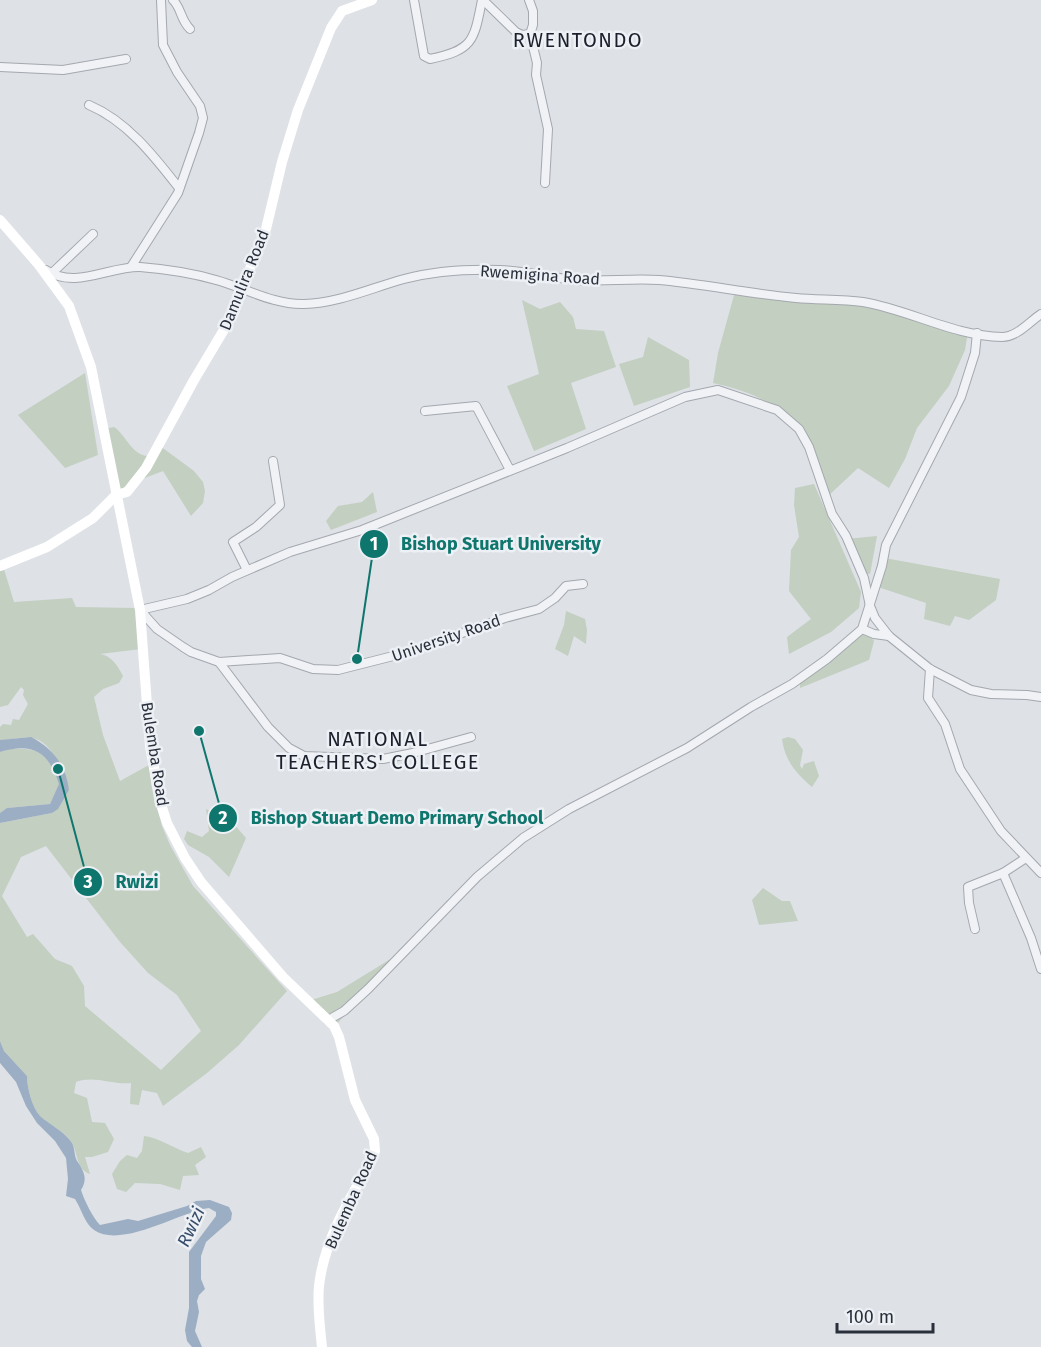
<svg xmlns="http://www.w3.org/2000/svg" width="1041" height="1347" font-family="'Fira Sans',sans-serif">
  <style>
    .green { fill: #c3cfc0; fill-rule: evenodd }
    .water { fill: #9caec3 }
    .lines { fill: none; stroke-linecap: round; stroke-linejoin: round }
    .street-casing { stroke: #a4a8af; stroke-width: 10 }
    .street { stroke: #f0f2f5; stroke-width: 8 }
    .secondary { stroke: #fff; stroke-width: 10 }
    .labels { text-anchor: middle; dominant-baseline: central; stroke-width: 5; stroke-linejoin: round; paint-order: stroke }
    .street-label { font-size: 16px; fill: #292f3b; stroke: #edf0f4 }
    .water-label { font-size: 18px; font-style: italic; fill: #374d6b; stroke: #edf0f4 }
    .quarter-label { font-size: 20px; letter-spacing: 1.5px; fill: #1b202c; stroke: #edf0f4 }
    .leader { fill: none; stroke: #0f766e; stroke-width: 2 }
    .callout-dot { fill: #0f766e; stroke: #edf0f4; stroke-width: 2 }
    .mark-label { font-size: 18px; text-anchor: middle; font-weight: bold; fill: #fff }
    .callout-label { font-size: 18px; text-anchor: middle; font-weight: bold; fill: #0f766e; stroke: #edf0f4; stroke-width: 5; stroke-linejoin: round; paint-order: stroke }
  </style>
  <rect width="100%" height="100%" fill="#dee1e6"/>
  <g class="green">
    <path d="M 736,288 L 820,298 L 859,298 L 968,332 L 965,350 L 949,386 L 917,428 L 905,459 L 889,488 L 858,468 L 825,499 C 819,482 815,461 807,446 C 784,405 757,393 713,383 L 718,353 Z"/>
    <path d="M 522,300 L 540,309 L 560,302 L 573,317 L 576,329 L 604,331 L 616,367 L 571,383 L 586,429 L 534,451 L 507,386 L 539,374 Z"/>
    <path d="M 648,337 L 689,360 L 690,387 L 634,406 L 619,364 L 643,357 Z"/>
    <path d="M 85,373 L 98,455 L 65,468 L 18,415 Z"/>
    <path d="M 114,427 C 126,435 131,454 147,456 C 139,471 132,484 117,492 L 104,429 Z"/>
    <path d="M 160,446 L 194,471 L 203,482 L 205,491 L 203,503 L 191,516 L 163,471 L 142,479 Z"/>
    <path d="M 814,484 L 861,592 L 859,608 L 831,632 L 789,654 L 787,637 L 811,619 L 789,591 L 791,550 L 799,537 L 794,505 L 795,488 Z"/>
    <path d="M 373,492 L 377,512 L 331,530 L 326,521 L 338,506 L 362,502 Z"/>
    <path d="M 877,536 L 870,574 L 864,573 L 846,539 Z"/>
    <path d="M 879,557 L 1000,579 L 996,600 L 969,620 L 955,616 L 950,626 L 924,619 L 926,603 L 872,585 Z"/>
    <path d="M 3,566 L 14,602 L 72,598 L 76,607 L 136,608 L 141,649 L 100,654 C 112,656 117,665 123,676 L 119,683 L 103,689 L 94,697 L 103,735 L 120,781 L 149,765 L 152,789 L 162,826 L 170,845 L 193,886 L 287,991 L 239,1045 L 207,1073 L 163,1106 L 157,1093 L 142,1090 L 139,1105 L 130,1104 L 131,1083 C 112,1085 94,1075 76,1082 L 74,1093 L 87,1098 L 92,1122 L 105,1123 L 114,1139 L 108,1152 L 92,1157 L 85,1157 L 90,1174 C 76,1169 78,1153 72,1143 C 64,1131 50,1125 40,1116 C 32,1107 27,1088 27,1076 L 4,1051 L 0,1041 L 0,823 L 52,813 L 58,808 L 69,790 C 61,772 55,744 33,738 C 26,736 9,740 0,740 L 0,727 L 3,724 L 11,725 L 13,719 L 19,720 L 28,704 L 23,695 L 24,690 L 21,687 L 8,705 L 0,707 L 0,567 ZM 46,846 L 120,942 L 148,973 L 177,995 L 201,1031 L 161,1070 L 85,1006 L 84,986 L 72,966 L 55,959 L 33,934 L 27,937 L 2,896 L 21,857 Z"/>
    <path d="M 566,611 L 585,619 L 587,630 L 586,644 L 574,636 L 568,656 L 555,649 L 564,625 Z"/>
    <path d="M 857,630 L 867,632 L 874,641 L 869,660 L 800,688 L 800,678 Z"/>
    <path d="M 788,737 L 795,739 L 803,750 L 800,765 L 802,769 L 804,764 L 814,761 L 819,776 L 812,787 C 796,773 785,761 782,739 Z"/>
    <path d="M 9,749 C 41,747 49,754 60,783 L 50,804 L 7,808 L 0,813 L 0,752 Z"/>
    <path d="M 206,809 L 233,823 L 246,838 L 229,877 L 209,857 L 188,845 L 184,839 L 187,831 L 202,837 L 209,831 Z"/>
    <path d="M 763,888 L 782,901 L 790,901 L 798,921 L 759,925 L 752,900 Z"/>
    <path d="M 397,955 L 336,1025 L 308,1001 L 337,992 Z"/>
    <path d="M 144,1136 C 160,1138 173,1148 188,1153 L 201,1147 L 206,1157 L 195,1165 L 199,1175 L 183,1176 L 180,1190 L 160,1184 L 135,1183 L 126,1192 L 117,1189 L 112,1174 L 120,1161 L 127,1155 L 137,1158 L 142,1151 Z"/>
  </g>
  <g class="water">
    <path d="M 31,737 C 53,748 66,766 69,790 L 58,809 L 52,813 L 0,823 L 0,813 L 7,808 L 50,804 L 59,784 C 49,752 33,742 0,752 L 0,740 Z"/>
    <path d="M 0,1041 L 4,1051 L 27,1076 C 27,1088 32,1107 40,1116 C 50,1125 64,1131 72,1143 C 75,1148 74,1156 77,1161 C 84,1171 88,1179 81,1190 C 84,1200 93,1218 100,1225 L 128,1219 L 138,1221 L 187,1206 L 196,1201 L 210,1200 L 229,1207 L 232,1213 L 231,1220 L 206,1242 L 201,1256 L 201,1279 L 205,1289 L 199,1295 L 197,1301 L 199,1312 L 195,1331 L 202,1347 L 192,1347 L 187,1341 L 185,1330 L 189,1308 L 189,1252 L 216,1216 L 216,1212 L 209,1208 C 179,1212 122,1249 94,1230 C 85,1224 81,1208 75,1199 L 66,1196 L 68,1179 L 66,1158 L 55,1141 L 37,1123 L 26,1106 L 16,1082 L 0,1063 Z"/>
  </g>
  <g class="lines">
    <defs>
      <g id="street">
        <path d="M 173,0 C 182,9 180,19 190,29"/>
        <path d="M 414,0 L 424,56 L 430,59 C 474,50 474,40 482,0"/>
        <path d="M 483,0 L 516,32 L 522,35 L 530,34"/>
        <path d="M 529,0 L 533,11 L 533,25 L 530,34 L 537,63 L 536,75 L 548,129 L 545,183"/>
        <path d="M 0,67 L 63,70 L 126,59"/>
        <path d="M 89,105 C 127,121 154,156 179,188"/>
        <path d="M 131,267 L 178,193 L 199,133 L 203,118 L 200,106 L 177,72 L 163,45 L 161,0"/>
        <path d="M 46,270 C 74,290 110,266 140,267 C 165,269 192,273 216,280 C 245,288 274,305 304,304 C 339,303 371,288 404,279 C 434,271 469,269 500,270 C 526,271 551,278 577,280 C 604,282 631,278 659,280 C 705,284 750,294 796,298 C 818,300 841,299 863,302 C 910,310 954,336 1002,337 C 1017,337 1029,322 1041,314"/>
        <path d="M 51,274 L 93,234"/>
        <path d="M 425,411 L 476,406 L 510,470"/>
        <path d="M 247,570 L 233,542 L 256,527 L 280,505 L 273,461"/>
        <path d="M 583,584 L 566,586 L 555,598 L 539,609 L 505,618 L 405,653 L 338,670 L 313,669 L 280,658 L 219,662 L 191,652 L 183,647 L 157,629 L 140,610 L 187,599 L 209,590 L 232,577 L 290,552 L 362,530 L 567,448 L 685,397 L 718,390 L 777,410 L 799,429 L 809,447 L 832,514 L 846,536 L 864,578 L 870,606 L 875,618 L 889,636 L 930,669 L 971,690 L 991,694 L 1027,695 L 1041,697"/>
        <path d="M 862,629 L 874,634 L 889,636"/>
        <path d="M 219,662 L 268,727 L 289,748 L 304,756 L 383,759 L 413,753 L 471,737"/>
        <path d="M 930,669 L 928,698 L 945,724 L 960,769 L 1001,831 L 1041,873"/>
        <path d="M 1026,858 L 1003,873 L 1031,938 L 1041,969"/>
        <path d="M 975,929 L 969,903 L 968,887 L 1003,873"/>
        <path d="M 328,1020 L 344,1011 L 368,989 L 477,877 L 523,838 L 569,809 L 687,748 L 751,707 L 792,684 L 827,659 L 862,629 L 882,566 L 886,545 L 961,397 L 975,353 L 977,333"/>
      </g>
    </defs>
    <use href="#street" class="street-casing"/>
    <use href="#street" class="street"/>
    <g class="secondary">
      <path d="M 0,220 L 39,265 L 69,306 L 91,367 L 140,610 L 150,746 L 160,801 L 167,823 L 185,858 L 201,882 L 283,977 L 334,1026 L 339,1037 L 355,1100 L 374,1139 L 375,1151 L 373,1158 C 350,1198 324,1240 319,1286 C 317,1307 320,1327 322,1347"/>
      <path d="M 0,566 L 47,547 L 93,518 L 116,495 L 127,492 L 146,468 L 194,380 L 228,323 L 266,229 L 282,162 L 298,110 L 331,28 L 342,11 L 372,0"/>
    </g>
  </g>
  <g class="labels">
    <g class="street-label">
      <text transform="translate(540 275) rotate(4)">Rwemigina Road</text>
      <text transform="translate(244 280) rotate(-68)">Damulira Road</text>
      <text transform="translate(446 638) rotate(-19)">University Road</text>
      <text transform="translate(155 754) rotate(81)">Bulemba Road</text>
      <text transform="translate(351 1200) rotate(-66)">Bulemba Road</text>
    </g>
    <g class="water-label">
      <text transform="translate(191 1227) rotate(-65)">Rwizi</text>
    </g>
    <g class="quarter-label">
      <text x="578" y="40">RWENTONDO</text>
      <text x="378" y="739">NATIONAL<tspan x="378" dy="23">TEACHERS' COLLEGE</tspan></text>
    </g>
  </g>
  <path class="leader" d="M357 659L374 544M199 731L223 818M58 769L88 882"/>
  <g class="callout-dot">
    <circle cx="357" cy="659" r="6"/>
    <circle cx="199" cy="731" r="6"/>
    <circle cx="58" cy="769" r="6"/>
    <circle cx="374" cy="544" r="15"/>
    <circle cx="223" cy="818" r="15"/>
    <circle cx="88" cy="882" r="15"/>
  </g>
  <g class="mark-label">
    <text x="374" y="550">1</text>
    <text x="223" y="824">2</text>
    <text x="88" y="888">3</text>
  </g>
  <g class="callout-label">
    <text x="501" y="550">Bishop Stuart University</text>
    <text x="397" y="824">Bishop Stuart Demo Primary School</text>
    <text x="137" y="888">Rwizi</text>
  </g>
  <path d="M837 1323v9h96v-9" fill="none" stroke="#292f3b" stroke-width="3"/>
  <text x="846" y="1323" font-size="18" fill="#292f3b" stroke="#edf0f4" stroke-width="4.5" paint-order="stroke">100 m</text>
</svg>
